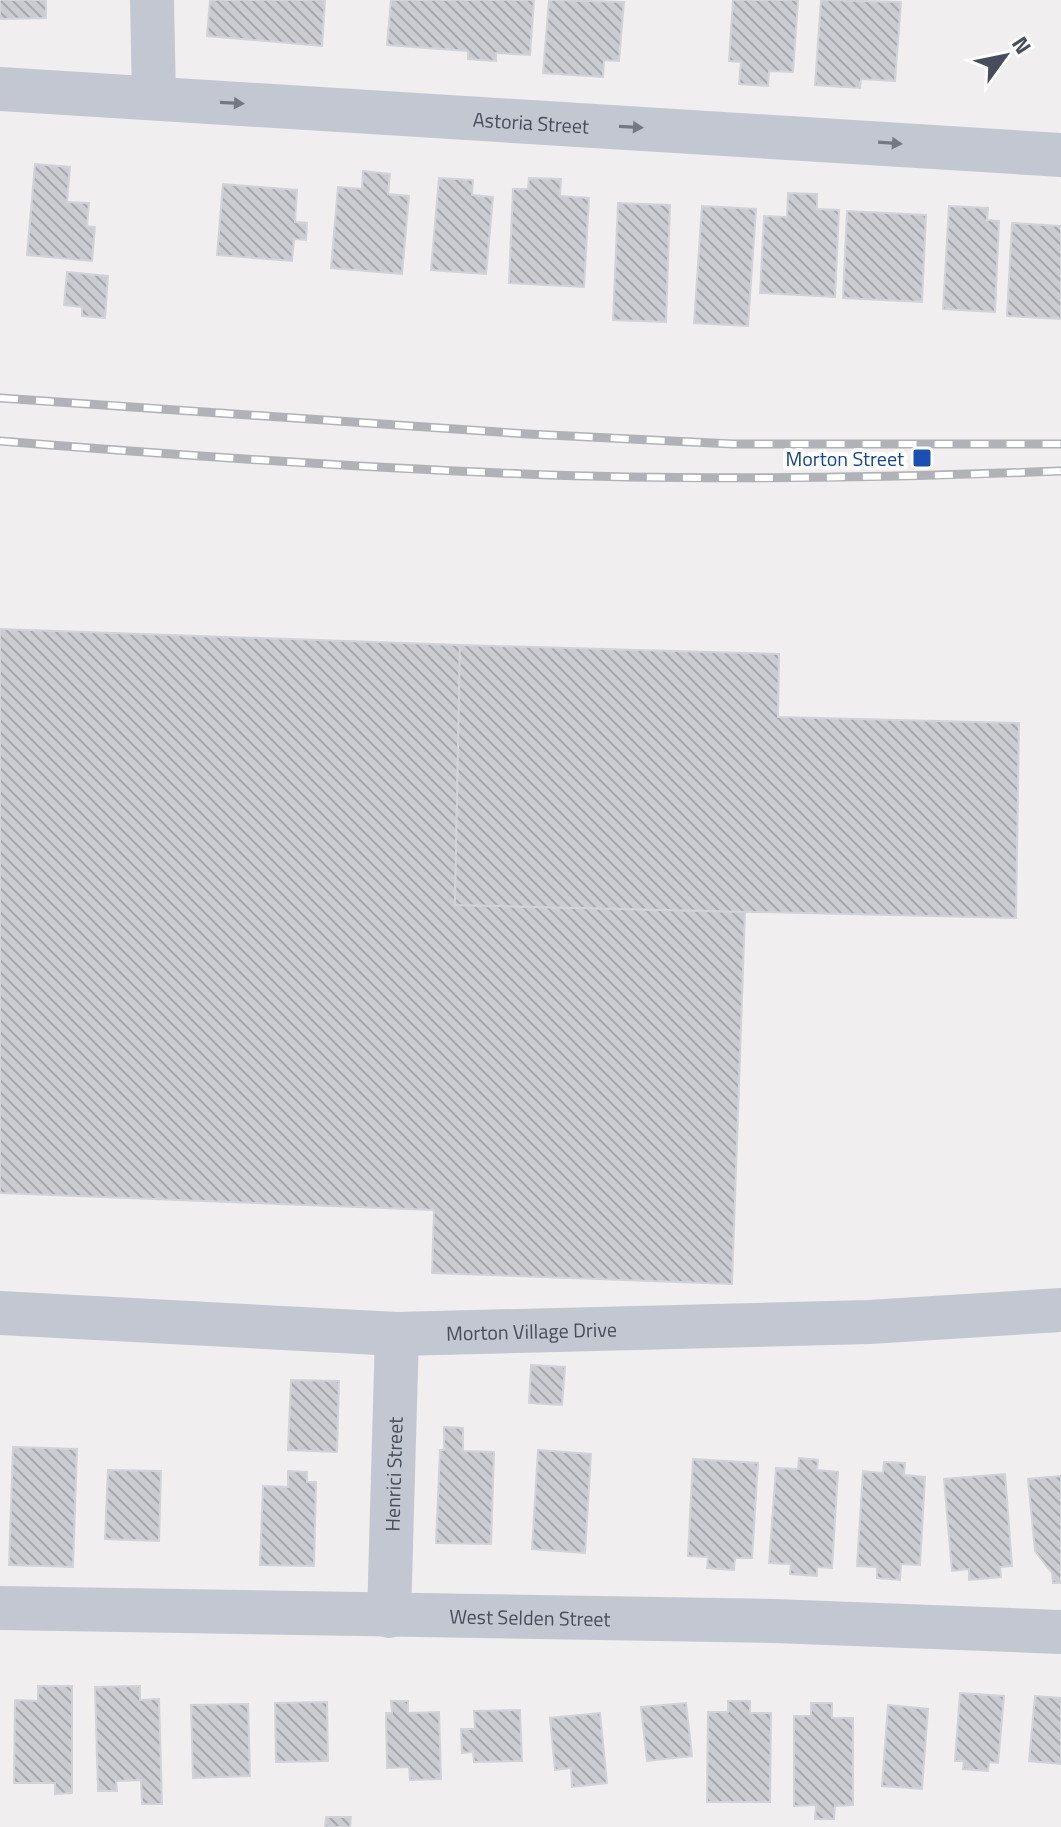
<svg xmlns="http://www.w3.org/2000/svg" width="1061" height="1827" font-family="'Titillium Web',sans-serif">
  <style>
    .building { fill: url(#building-back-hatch); stroke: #d2d3d9; stroke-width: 2 }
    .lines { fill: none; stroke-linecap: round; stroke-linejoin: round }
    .minor { stroke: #c2c7d2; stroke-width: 44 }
    .rail-casing { stroke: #b0b2b8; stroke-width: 9 }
    .rail { stroke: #fff; stroke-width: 6; stroke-dasharray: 18; stroke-linecap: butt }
    .oneway { fill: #727884 }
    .transit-dot { fill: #1a4fb4; stroke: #fff; stroke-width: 3 }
    .labels { text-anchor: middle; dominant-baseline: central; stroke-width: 8; stroke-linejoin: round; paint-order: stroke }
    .street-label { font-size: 20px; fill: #474d5a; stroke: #fff }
    .transit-label { font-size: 20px; fill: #164399; stroke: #fff; text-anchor: end }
  </style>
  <defs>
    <pattern id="building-back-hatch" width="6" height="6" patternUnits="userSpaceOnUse" patternTransform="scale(2)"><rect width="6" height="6" fill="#cbccd2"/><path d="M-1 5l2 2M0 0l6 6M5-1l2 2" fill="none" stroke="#a7a8ad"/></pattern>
  </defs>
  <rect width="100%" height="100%" fill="#f0eeee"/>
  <g class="building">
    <path d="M 0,0 L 46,0 L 46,18 L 0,19 Z"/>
    <path d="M 210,0 L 325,0 L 322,46 L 207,36 Z"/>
    <path d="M 391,0 L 534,0 L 530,55 L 496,53 L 496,61 L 468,59 L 468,51 L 387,45 Z"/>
    <path d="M 549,0 L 624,2 L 619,61 L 604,60 L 603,77 L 543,73 Z"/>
    <path d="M 733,0 L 798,0 L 793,72 L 769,71 L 768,86 L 739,84 L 741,62 L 729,61 Z"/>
    <path d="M 821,0 L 901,2 L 895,81 L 861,79 L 860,88 L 815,85 Z"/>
    <path d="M 35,164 L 70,167 L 67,202 L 89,203 L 87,226 L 95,227 L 92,261 L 27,255 Z"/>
    <path d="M 363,171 L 390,174 L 388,194 L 409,196 L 402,274 L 331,268 L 338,187 L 362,189 Z"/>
    <path d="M 439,178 L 473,180 L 472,195 L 493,197 L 486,274 L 431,270 Z"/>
    <path d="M 529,178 L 561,179 L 560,196 L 589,198 L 584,287 L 509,283 L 513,189 L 528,189 Z"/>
    <path d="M 223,184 L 297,190 L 295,222 L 307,223 L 306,240 L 294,239 L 292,261 L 217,255 Z"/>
    <path d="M 788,193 L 817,194 L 817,209 L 839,210 L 835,297 L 760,293 L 764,216 L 787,217 Z"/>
    <path d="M 618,203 L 670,205 L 666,322 L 613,320 Z"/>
    <path d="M 702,206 L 756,209 L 748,326 L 694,323 Z"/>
    <path d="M 949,206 L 988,208 L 987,220 L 999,221 L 995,312 L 943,309 Z"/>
    <path d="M 847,211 L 926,215 L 922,302 L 843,298 Z"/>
    <path d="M 1012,223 L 1061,226 L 1061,319 L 1007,316 Z"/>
    <path d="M 67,272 L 108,276 L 105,318 L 82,316 L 82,307 L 64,305 Z"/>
    <path d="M 0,629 L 460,645 L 455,905 L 745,912 L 732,1284 L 432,1273 L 434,1210 L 0,1193 Z"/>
    <path d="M 460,645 L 779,654 L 778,717 L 1019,723 L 1016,918 L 455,905 Z"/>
    <path d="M 531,1365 L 565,1367 L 562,1405 L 529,1403 Z"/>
    <path d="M 291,1380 L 339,1381 L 337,1452 L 288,1450 Z"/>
    <path d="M 444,1427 L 463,1428 L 463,1451 L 494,1452 L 491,1544 L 436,1543 L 440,1450 L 444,1450 Z"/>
    <path d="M 13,1447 L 77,1449 L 73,1567 L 9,1565 Z"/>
    <path d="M 538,1450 L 591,1454 L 585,1553 L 532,1549 Z"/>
    <path d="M 799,1458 L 818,1460 L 817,1470 L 838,1472 L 832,1568 L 817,1567 L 817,1576 L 790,1574 L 791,1564 L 769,1563 L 776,1468 L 798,1469 Z"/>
    <path d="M 693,1459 L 758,1463 L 752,1558 L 735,1558 L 734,1570 L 707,1568 L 708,1557 L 688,1556 Z"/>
    <path d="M 884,1462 L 905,1463 L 904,1475 L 925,1477 L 920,1565 L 901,1564 L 900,1580 L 877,1578 L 877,1567 L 857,1566 L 863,1471 L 883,1473 Z"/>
    <path d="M 108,1470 L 161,1471 L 159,1541 L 105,1539 Z"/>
    <path d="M 288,1471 L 307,1472 L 307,1482 L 316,1482 L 314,1566 L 260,1565 L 263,1486 L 288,1487 Z"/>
    <path d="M 1005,1474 L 1012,1566 L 1000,1567 L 1001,1577 L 969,1580 L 969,1569 L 952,1571 L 944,1479 Z"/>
    <path d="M 1061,1476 L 1061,1583 L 1053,1583 L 1052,1573 L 1035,1551 L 1028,1479 Z"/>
    <path d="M 38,1686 L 72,1686 L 72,1793 L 55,1794 L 55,1783 L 14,1783 L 15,1700 L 38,1701 Z"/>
    <path d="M 140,1686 L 140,1700 L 159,1699 L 162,1804 L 142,1804 L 141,1780 L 116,1781 L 117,1791 L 98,1791 L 95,1687 Z"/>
    <path d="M 960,1693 L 1004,1696 L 998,1763 L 989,1762 L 988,1771 L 963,1769 L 964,1761 L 955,1761 Z"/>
    <path d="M 1035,1696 L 1061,1698 L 1061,1764 L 1029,1761 Z"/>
    <path d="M 391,1701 L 408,1701 L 408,1713 L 439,1712 L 441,1779 L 410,1780 L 409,1767 L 387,1768 L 386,1713 L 392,1713 Z"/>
    <path d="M 728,1701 L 750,1701 L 750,1713 L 771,1713 L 770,1802 L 707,1802 L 708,1712 L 728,1712 Z"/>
    <path d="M 327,1702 L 328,1761 L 276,1762 L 275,1703 Z"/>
    <path d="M 686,1703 L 692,1756 L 647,1761 L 641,1707 Z"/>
    <path d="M 811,1703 L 832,1703 L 832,1718 L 853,1718 L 853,1805 L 835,1806 L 834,1819 L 815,1819 L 816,1805 L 794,1806 L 794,1716 L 811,1716 Z"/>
    <path d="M 248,1704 L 250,1776 L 193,1778 L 191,1705 Z"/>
    <path d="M 888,1705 L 928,1709 L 922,1789 L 882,1786 Z"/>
    <path d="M 520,1710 L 522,1761 L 474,1762 L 473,1752 L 462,1753 L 461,1729 L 475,1729 L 474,1711 Z"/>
    <path d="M 600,1713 L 607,1783 L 572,1787 L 571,1768 L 555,1770 L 550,1718 Z"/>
    <path d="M 326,1817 L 351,1817 L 350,1827 L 325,1827 Z"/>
  </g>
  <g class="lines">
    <g class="minor">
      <path d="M 152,0 L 154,98"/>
      <path id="s1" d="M 0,89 L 1061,155"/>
      <path id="s2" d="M 0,1313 L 397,1334 L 869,1322 L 1061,1310"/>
      <path id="s3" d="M 0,1608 L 774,1621 L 1061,1632"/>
      <path id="s4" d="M 389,1616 L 397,1334"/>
    </g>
    <defs>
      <g id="rail">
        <path d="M 0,398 L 528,434 L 733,444 L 1061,444"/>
        <path d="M 0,441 C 174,455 349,467 524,474 C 703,481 882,478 1061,471"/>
      </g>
    </defs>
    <use href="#rail" class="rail-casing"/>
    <use href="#rail" class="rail"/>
  </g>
  <defs><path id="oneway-solid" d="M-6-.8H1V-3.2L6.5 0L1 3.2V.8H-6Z" transform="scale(2)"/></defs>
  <g class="oneway">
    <use href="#oneway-solid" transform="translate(232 103) rotate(3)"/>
    <use href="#oneway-solid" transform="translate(631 127) rotate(3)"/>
    <use href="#oneway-solid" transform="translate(890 143) rotate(4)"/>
  </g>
  <rect class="transit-dot" x="912" y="448" width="20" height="20" rx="4"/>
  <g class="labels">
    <g class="street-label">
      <text stroke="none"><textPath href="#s1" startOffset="532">Astoria Street</textPath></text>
      <text stroke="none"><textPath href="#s2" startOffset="532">Morton Village Drive</textPath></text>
      <text stroke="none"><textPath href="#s4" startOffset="142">Henrici Street</textPath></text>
      <text stroke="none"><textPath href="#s3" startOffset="530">West Selden Street</textPath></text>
    </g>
    <g class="transit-label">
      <text x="904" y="458">Morton Street</text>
    </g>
  </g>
  <g transform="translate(1005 56) rotate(57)" stroke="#ffffff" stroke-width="6" paint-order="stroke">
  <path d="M0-6L14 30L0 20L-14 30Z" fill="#474d5a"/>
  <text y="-12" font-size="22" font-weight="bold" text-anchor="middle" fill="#474d5a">N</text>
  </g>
</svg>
